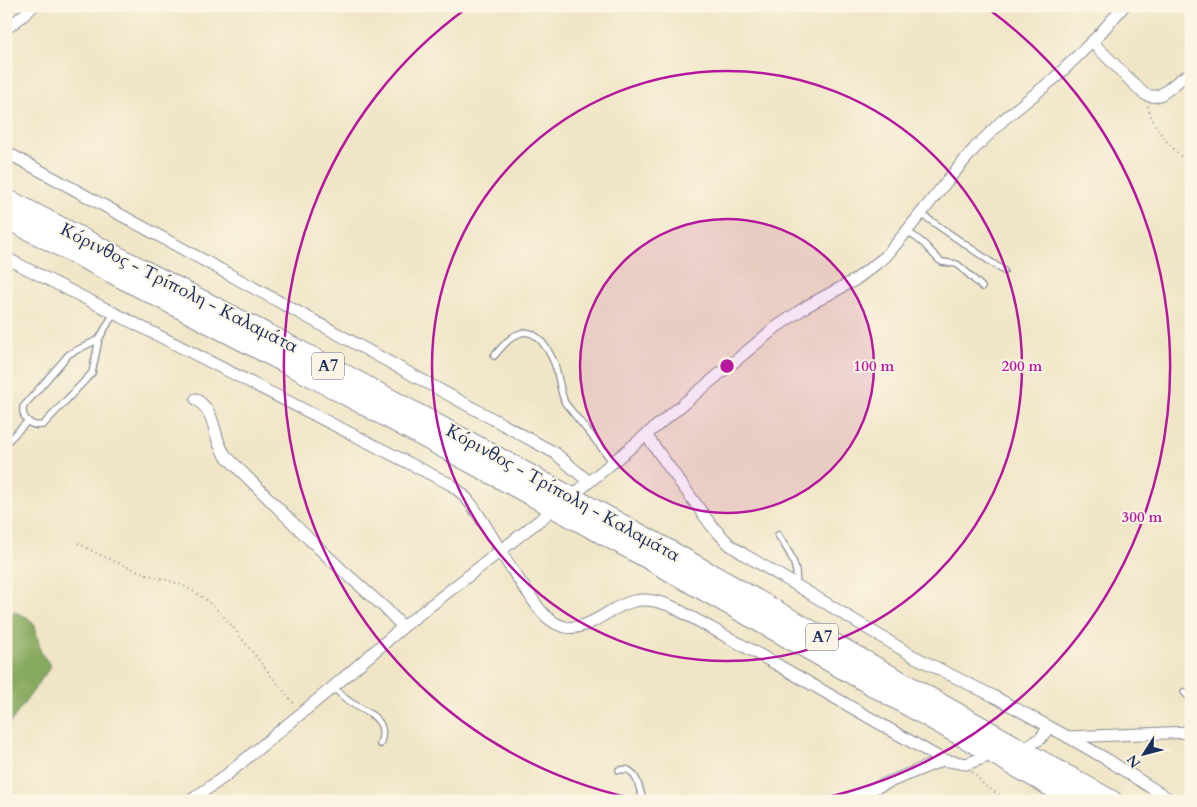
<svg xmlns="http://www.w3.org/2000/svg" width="1197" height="807" font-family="Cardo,serif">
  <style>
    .forest { fill: #87aa5f; stroke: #516c5e }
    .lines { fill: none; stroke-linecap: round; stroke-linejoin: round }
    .lane-casing { stroke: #868a92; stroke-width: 8 }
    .street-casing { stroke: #868a92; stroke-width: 13 }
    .highway-casing { stroke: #868a92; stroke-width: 22 }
    .path { stroke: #868a92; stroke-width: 2; stroke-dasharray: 1 4; stroke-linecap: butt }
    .lane { stroke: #fff; stroke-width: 5.5 }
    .street { stroke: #fff; stroke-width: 11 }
    .highway { stroke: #fff; stroke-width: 20 }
    .ring { fill: none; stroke: #b5179e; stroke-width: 2.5 }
    .labels { text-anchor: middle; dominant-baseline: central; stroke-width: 4; stroke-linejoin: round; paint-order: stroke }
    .shield { fill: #fcf5e5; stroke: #5e6a86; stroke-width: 1 }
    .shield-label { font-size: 16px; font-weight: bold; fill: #1b2f5e }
    .street-label { font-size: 18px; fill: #1b2f5e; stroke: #fcf5e5 }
    .centre { fill: #b5179e; stroke: #fcf5e5; stroke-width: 2.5 }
    .ring-label { font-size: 15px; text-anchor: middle; font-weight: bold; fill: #b5179e; stroke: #fcf5e5; stroke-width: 4; stroke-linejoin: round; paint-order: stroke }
  </style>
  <rect width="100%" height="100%" fill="#fcf5e5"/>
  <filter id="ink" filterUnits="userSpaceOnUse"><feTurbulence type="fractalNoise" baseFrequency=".02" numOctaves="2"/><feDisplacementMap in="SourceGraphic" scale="10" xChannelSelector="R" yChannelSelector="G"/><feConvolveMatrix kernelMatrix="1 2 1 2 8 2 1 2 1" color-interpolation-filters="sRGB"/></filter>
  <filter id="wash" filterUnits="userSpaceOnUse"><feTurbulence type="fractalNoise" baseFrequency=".0096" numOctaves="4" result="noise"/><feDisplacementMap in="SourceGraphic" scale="20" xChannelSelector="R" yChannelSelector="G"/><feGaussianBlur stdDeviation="1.12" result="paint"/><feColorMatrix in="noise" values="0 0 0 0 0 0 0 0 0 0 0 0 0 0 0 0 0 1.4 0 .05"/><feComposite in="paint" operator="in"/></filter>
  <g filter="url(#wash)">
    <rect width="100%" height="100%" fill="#f0e5c6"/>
    <path class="forest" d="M 15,612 L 27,617 L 35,626 L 41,653 L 51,666 L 8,726 L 6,724 L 6,618 Z"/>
  </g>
  <g filter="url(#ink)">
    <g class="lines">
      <defs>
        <g id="lane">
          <path d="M 921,214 L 1004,271"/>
          <path d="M 906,232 L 914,236 L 924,244 L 939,260 L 942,262 L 957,264 L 963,269 L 982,287"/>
          <path d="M 99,339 L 69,354 L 23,407 C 22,420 31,427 43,425 L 92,373 L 99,339 L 114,313"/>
          <path d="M 494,356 C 501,348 510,336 521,333 C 537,328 550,352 555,365 C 559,377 560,391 565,403 L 613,462"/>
          <path d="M 6,443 L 28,421"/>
          <path d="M 778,535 C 788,550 799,565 796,585"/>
          <path d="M 333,687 C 340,694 347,701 355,705 C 371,714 389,721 380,744"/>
          <path d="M 1184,692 L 1191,699"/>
          <path d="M 619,770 C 622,770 626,769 628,770 C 637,773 641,793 643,801"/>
        </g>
        <g id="street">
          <path d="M 6,29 L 25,14 L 33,6"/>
          <path d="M 1092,42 L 1143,93 C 1162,106 1174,78 1191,74"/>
          <path d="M 6,152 L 555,453 L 589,482"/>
          <path d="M 6,258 L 450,484 C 471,498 481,519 494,540 C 505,559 516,577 529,594 C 538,608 548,623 565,627 C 589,632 610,606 634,601 C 647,598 659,601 671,606 L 778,665 L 943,760"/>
          <path d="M 196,399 C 219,415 211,437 226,456 L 309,539 L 341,569 L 385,608 L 403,627"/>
          <path d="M 646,435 L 711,525 L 730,545 L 745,555 L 796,585 L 913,656 L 993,696 L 1068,737 L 1108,760 L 1172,801"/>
          <path d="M 577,492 L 775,328 L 807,306 L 855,280 L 885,257 L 906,232 L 947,181 L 974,149 L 1003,120 L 1056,77 L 1098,36 L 1124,6"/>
          <path d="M 1068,737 L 1191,732"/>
          <path d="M 1032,743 L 1040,739 L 1049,727"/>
          <path d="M 190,801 L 224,777 L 333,687 L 403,627 L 545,516"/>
          <path d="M 843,801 L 943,760 L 966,764 L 983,758"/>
        </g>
        <g id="highway">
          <path d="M 6,199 L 323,363 L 656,543 L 1112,801"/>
          <path d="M 6,218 L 315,378 L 647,558 L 1077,801"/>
        </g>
      </defs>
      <use href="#lane" class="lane-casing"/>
      <use href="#street" class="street-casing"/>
      <use href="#highway" class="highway-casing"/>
      <g class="path">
        <path d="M 1148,106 C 1153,131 1174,149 1191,167"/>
        <path d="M 78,543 C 99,555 121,565 144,573 C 160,579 177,581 191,590 C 216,604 233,627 250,649 C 265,668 280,687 296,706"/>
        <path d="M 972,772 L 985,786 L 1009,801"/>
      </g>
      <use href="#lane" class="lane"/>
      <use href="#street" class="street"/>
      <use href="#highway" class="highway"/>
    </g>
  </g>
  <circle cx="727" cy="366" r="147" fill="#b5179e" fill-opacity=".12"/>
  <g class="ring">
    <circle cx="727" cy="366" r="147"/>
    <circle cx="727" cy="366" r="295"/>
    <path d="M646 801A442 442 0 0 1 467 8M987 8A442 442 0 0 1 808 801"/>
  </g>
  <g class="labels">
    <g class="shield">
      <rect x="312" y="352.5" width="32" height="27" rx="4"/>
      <rect x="806" y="623.5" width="32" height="27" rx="4"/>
    </g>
    <g class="shield-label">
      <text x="328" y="366">Α7</text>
      <text x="822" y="637">Α7</text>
    </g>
    <g class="street-label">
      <text transform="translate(179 288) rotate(27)">Κόρινθος - Τρίπολη - Καλαμάτα</text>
      <text transform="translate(563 493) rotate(29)">Κόρινθος - Τρίπολη - Καλαμάτα</text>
    </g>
  </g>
  <circle cx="727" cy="366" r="8" class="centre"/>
  <g class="ring-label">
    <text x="874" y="371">100 m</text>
    <text x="1022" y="371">200 m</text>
    <text x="1142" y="522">300 m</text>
  </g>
  <rect width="1197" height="807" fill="none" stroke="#fcf5e5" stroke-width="25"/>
  <g transform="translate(1144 754) rotate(234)" stroke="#fcf5e5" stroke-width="4" paint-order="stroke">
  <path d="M0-4L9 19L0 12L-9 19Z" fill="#1b2f5e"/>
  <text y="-8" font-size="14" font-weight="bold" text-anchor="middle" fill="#1b2f5e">N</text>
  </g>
</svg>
